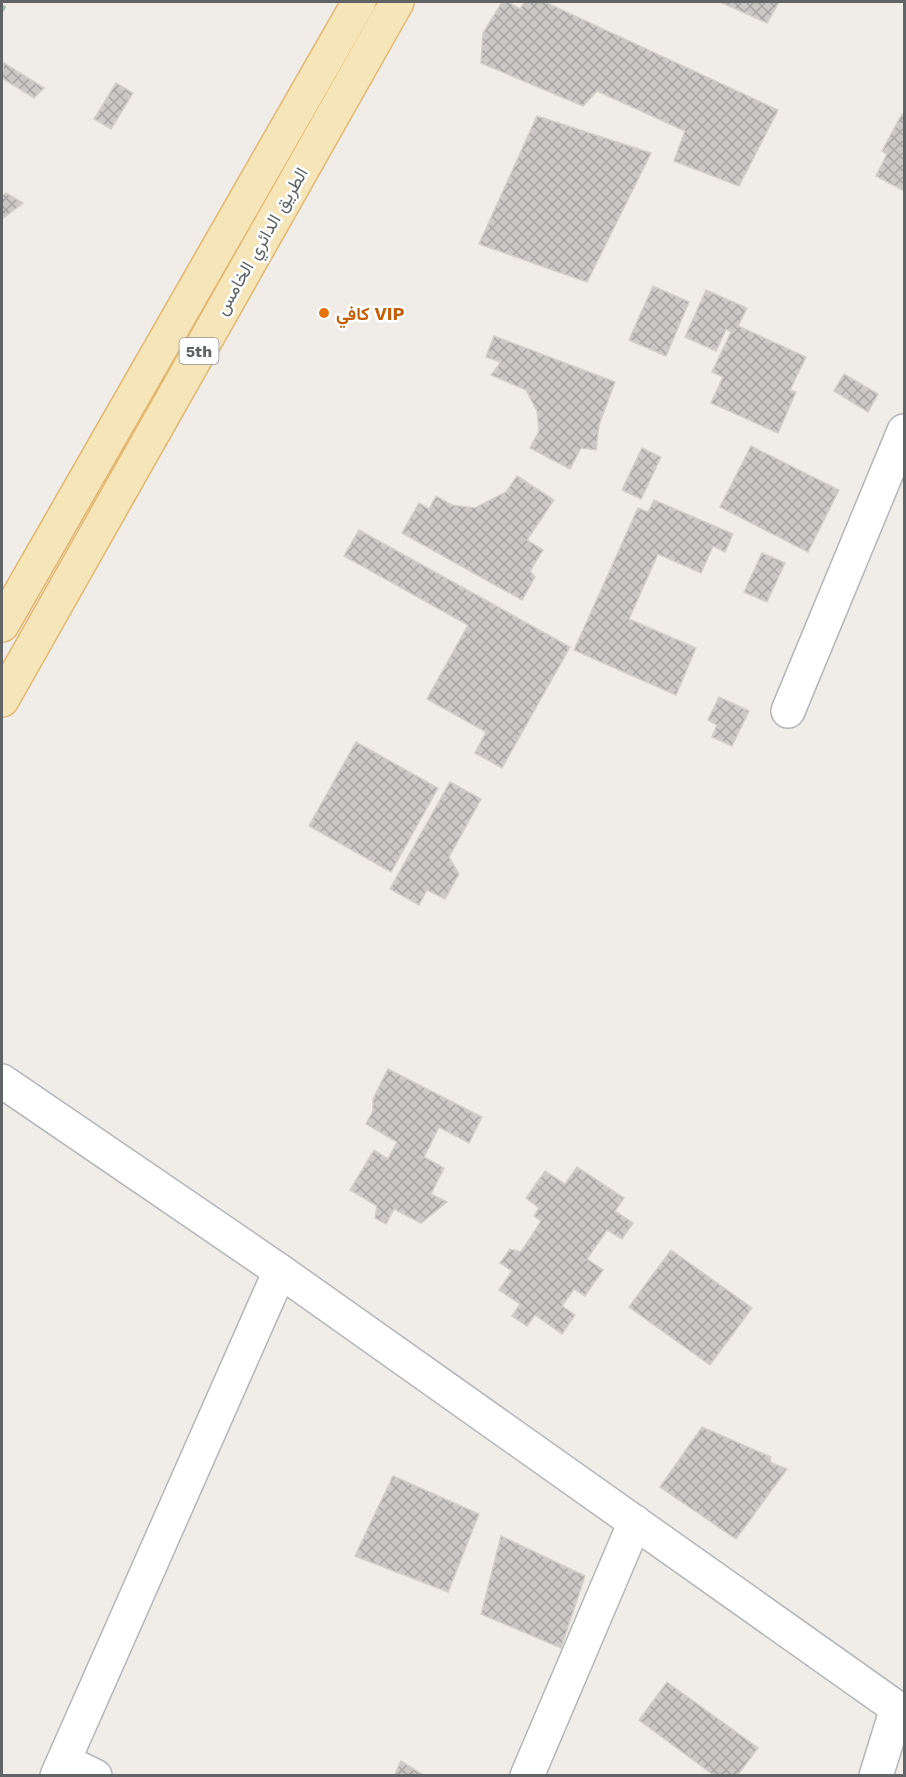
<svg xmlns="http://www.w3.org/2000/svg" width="906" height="1777" font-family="'Work Sans',Vazirmatn,sans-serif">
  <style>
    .building { fill: url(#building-cross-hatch); stroke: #d4cfc8; stroke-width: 1.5 }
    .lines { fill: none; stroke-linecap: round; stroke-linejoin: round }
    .street-casing { stroke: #b3b6b9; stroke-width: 36 }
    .primary-casing { stroke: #e1b671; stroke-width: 36 }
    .path { stroke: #a3c4a8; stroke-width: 4; stroke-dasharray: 6 3; stroke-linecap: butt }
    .street { stroke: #fff; stroke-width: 33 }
    .primary { stroke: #f6e5b8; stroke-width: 33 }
    .food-dot { fill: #e8710a; stroke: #fff; stroke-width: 2 }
    .labels { text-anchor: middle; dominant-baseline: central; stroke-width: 5; stroke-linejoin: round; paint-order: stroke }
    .shield { fill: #fff; stroke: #909295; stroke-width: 1.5 }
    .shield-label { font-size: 16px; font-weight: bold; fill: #606467 }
    .street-label { font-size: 18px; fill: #606467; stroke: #fff }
    .food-label { font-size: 18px; font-weight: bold; fill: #c56008; stroke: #fff; text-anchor: start }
  </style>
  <defs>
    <pattern id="building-cross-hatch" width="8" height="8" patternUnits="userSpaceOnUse" patternTransform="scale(1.5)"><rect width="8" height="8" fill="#cbc8c5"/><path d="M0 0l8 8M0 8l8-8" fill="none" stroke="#a8a6a4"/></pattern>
  </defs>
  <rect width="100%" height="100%" fill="#f0ede9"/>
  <g class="building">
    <path d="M 502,2 L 508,2 L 520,9 L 525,2 L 545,2 L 778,110 L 739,186 L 674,161 L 685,131 L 597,91 L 583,106 L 481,63 L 483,33 Z"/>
    <path d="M 720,2 L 779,2 L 767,23 Z"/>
    <path d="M 4,63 L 44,88 L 34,98 L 2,78 Z"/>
    <path d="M 116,83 L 133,93 L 111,129 L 94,119 Z"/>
    <path d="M 902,114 L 904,115 L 904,191 L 876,176 L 887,154 L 882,151 Z"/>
    <path d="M 537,116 L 651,153 L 587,282 L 479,244 Z"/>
    <path d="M 6,193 L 23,203 L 2,219 L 2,196 Z"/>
    <path d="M 653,286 L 689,302 L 666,356 L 629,340 Z"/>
    <path d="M 706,290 L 747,308 L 738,326 L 806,357 L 790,390 L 796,392 L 778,433 L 711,403 L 723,377 L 712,372 L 731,332 L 726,329 L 716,351 L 685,337 Z"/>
    <path d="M 494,336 L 615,382 L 599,425 L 596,450 L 581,448 L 570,469 L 530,448 L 539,431 L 537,411 L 526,390 L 491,375 L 501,362 L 486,357 Z"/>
    <path d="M 844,374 L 878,394 L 868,412 L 834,391 Z"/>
    <path d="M 751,446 L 839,490 L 808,552 L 720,507 Z"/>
    <path d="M 642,448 L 661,457 L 641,499 L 622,490 Z"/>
    <path d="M 517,476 L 554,500 L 527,540 L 543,550 L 530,571 L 535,577 L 522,600 L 402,533 L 419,503 L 429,509 L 436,496 L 452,505 L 475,508 L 506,492 Z"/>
    <path d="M 654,500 L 733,534 L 725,552 L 713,546 L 701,573 L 658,554 L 629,619 L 696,648 L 676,695 L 574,650 L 638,508 L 648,512 Z"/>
    <path d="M 359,530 L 570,647 L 502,768 L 475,753 L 486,732 L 427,699 L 468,625 L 344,556 Z"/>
    <path d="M 762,553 L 785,563 L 767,602 L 744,592 Z"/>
    <path d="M 719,697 L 749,711 L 732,746 L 712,737 L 717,725 L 708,720 Z"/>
    <path d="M 356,742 L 438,788 L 391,872 L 309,826 Z"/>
    <path d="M 450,782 L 481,799 L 449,857 L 459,874 L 445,899 L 427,890 L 419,905 L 390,889 Z"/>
    <path d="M 388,1069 L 482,1117 L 469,1143 L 439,1127 L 424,1157 L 444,1168 L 431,1194 L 447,1202 L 421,1223 L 394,1209 L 386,1224 L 375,1218 L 377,1206 L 350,1190 L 374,1150 L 388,1159 L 397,1142 L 366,1124 L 373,1111 L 373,1099 Z"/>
    <path d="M 577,1167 L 624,1198 L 615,1211 L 633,1223 L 622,1239 L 607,1230 L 587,1259 L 603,1270 L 585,1296 L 574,1289 L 562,1306 L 575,1315 L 562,1334 L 535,1315 L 527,1326 L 512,1316 L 520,1304 L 499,1290 L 512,1271 L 500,1263 L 510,1249 L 521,1252 L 541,1221 L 534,1216 L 539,1208 L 526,1198 L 545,1171 L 565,1184 Z"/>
    <path d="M 671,1250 L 752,1308 L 710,1365 L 629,1307 Z"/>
    <path d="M 702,1427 L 771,1457 L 770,1462 L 787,1469 L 736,1539 L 660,1487 Z"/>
    <path d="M 393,1476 L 479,1514 L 448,1592 L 355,1556 Z"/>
    <path d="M 501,1536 L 585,1576 L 561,1648 L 481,1614 Z"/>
    <path d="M 667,1682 L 758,1748 L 737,1776 L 715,1776 L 639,1720 Z"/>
    <path d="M 401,1761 L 425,1776 L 394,1776 Z"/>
  </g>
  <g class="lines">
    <defs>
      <g id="street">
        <path d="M 788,711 L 904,431"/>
        <path d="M 2,1081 L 280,1271 L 904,1713"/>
        <path d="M 64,1761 L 95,1776"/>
        <path d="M 57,1776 L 280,1271"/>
        <path d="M 527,1776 L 635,1522"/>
        <path d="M 876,1776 L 897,1708"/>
      </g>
      <g id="primary">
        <path d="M 2,625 L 359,2"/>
        <path d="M 2,700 L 397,2"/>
      </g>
    </defs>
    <use href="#street" class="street-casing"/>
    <use href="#primary" class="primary-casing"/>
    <path class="path" d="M 2,11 L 6,2"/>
    <use href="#street" class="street"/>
    <use href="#primary" class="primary"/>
  </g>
  <circle class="food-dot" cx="324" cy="313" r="6"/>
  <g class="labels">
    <rect class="shield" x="179.5" y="338" width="39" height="26" rx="4.5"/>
    <g class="shield-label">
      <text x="199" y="351">5th</text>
    </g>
    <g class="street-label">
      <text transform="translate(261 241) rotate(-60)">الطريق الدائري الخامس</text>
    </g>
    <g class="food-label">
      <text x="336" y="313">كافي VIP</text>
    </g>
  </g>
  <rect width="906" height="1777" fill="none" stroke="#606467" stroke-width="6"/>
</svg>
